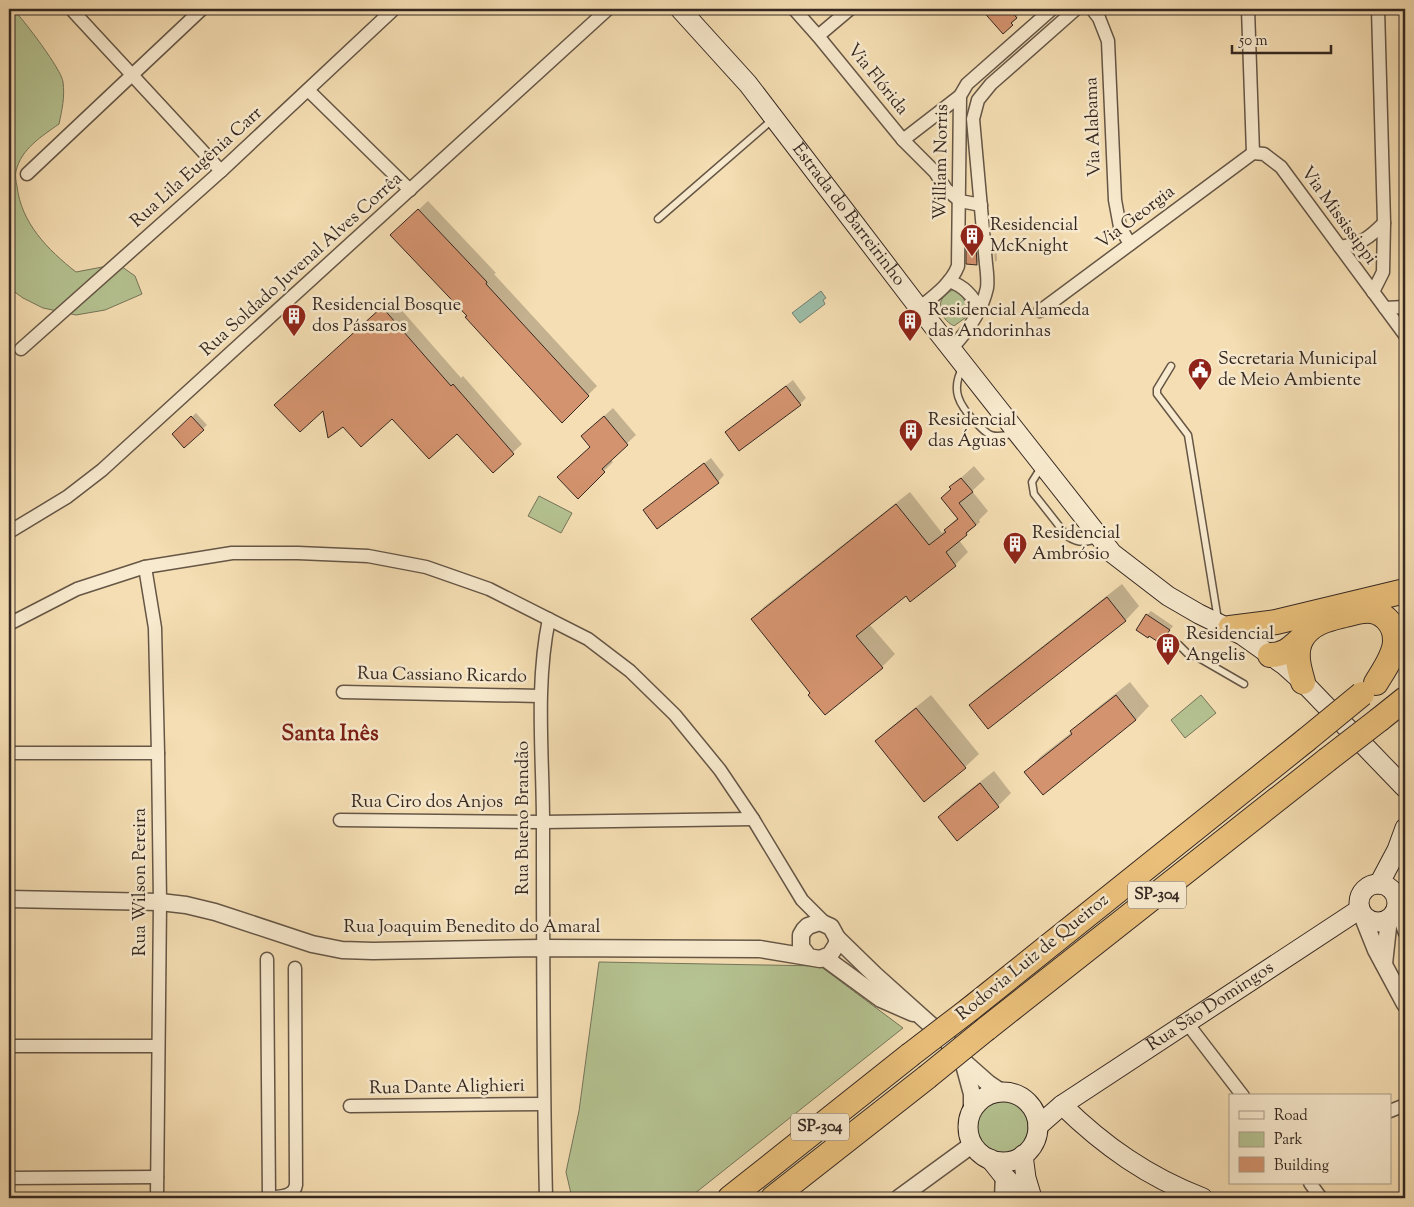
<svg xmlns="http://www.w3.org/2000/svg" width="1414" height="1207" font-family="'Sorts Mill Goudy',serif">
  <style>
    .green { fill: #b5c291; stroke: #75755a }
    .water { fill: #9dbda8; stroke: #738172 }
    .shadow { fill: #0003 }
    .building { fill: #d3936e; stroke: #352822 }
    .lines { fill: none; stroke-linecap: round; stroke-linejoin: round }
    .service-casing { stroke: #655646; stroke-width: 9 }
    .minor-casing { stroke: #655646; stroke-width: 15 }
    .tertiary-casing { stroke: #655646; stroke-width: 19 }
    .secondary-casing { stroke: #352822; stroke-width: 21 }
    .motorway-casing { stroke: #352822; stroke-width: 26 }
    .service { stroke: #f8eace; stroke-width: 6 }
    .minor { stroke: #f8eace; stroke-width: 12 }
    .tertiary { stroke: #f8eace; stroke-width: 16 }
    .secondary { stroke: #f8eace; stroke-width: 19 }
    .motorway { stroke: #eabf7a; stroke-width: 24 }
    .motorway-bridge-casing { stroke: #352822; stroke-width: 26; stroke-linecap: butt }
    .motorway-bridge { stroke: #eabf7a; stroke-width: 24 }
    .labels { text-anchor: middle; dominant-baseline: central; stroke-width: 5; stroke-linejoin: round; paint-order: stroke }
    .shield { fill: #f8eace; stroke: #706256; stroke-width: 1 }
    .shield-label { font-size: 16px; font-weight: bold; fill: #352822 }
    .street-label { font-size: 18px; fill: #352822; stroke: #f8eace }
    .poi-label { font-size: 18px; fill: #352822; stroke: #f8eace; text-anchor: start }
    .district-label { font-size: 22px; font-weight: bold; fill: #7a1f14; stroke: #f8eace }
  </style>
  <rect width="100%" height="100%" fill="#f5deb3"/>
  <filter id="stains"><feTurbulence type="fractalNoise" baseFrequency=".004" numOctaves="4"/><feColorMatrix values="0 0 0 0 .2 0 0 0 0 .09 0 0 0 0 .02 0 0 0 .5 -.17"/></filter>
  <radialGradient id="worn" r=".72"><stop offset=".6" stop-color="#630" stop-opacity="0"/><stop offset="1" stop-color="#630" stop-opacity=".3"/></radialGradient>
  <g class="green">
    <path d="M 9,9 L 13,9 C 23,19 62,70 63,82 C 65,97 62,110 59,124 C 42,136 21,149 16,171 C 15,175 16,182 17,186 C 21,223 48,250 76,272 L 118,264 L 135,276 L 142,294 L 105,310 L 76,315 L 43,308 L 23,298 L 9,288 Z"/>
    <path d="M 953,290 L 961,293 C 966,302 967,309 965,318 L 954,326 C 938,318 934,297 953,290 Z"/>
    <path d="M 539,496 L 572,513 L 561,533 L 528,516 Z"/>
    <path d="M 1201,695 L 1216,713 L 1185,738 L 1171,720 Z"/>
    <path d="M 599,962 L 820,966 L 903,1028 L 689,1198 L 572,1198 L 566,1172 L 579,1111 Z"/>
    <circle cx="1002" cy="1127" r="26"/>
  </g>
  <path class="water" d="M 821,291 L 826,298 L 823,300 L 825,304 L 800,323 L 792,313 Z"/>
  <g class="shadow">
    <path d="M 983,9 L 1021,9 L 1023,11 L 1017,16 L 1018,17 L 1003,32 Z"/>
    <path d="M 428,201 L 496,273 L 494,274 L 597,386 L 562,421 L 469,316 L 401,226 Z"/>
    <path d="M 972,239 L 978,243 L 980,260 L 977,263 L 968,263 L 970,241 Z"/>
    <path d="M 996,248 L 997,260 L 995,262 L 994,250 Z"/>
    <path d="M 392,299 L 461,378 L 463,376 L 522,444 L 493,471 L 457,432 L 392,418 L 343,426 L 324,409 L 285,396 Z"/>
    <path d="M 793,380 L 806,398 L 800,404 L 726,432 Z"/>
    <path d="M 613,408 L 636,435 L 610,459 L 613,462 L 578,497 L 592,446 L 592,427 Z"/>
    <path d="M 196,413 L 207,425 L 184,446 L 174,434 Z"/>
    <path d="M 711,458 L 724,475 L 718,482 L 644,510 Z"/>
    <path d="M 974,466 L 985,479 L 972,491 L 988,511 L 979,520 L 980,522 L 959,540 L 968,552 L 955,565 L 911,600 L 906,594 L 869,624 L 895,654 L 882,667 L 825,714 L 812,693 L 752,619 L 765,606 L 910,492 L 942,533 L 958,517 L 951,487 Z"/>
    <path d="M 1122,584 L 1139,606 L 1126,620 L 988,727 L 971,706 L 984,692 Z"/>
    <path d="M 1151,611 L 1173,626 L 1160,642 L 1147,615 Z"/>
    <path d="M 1130,682 L 1149,706 L 1136,720 L 1026,772 L 1039,758 L 1072,732 L 1086,717 Z"/>
    <path d="M 931,695 L 979,754 L 965,767 L 876,741 L 890,728 Z"/>
    <path d="M 994,771 L 1011,793 L 998,806 L 939,817 L 953,803 Z"/>
  </g>
  <g class="building">
    <path d="M 981,9 L 1009,9 L 1017,18 L 1011,23 L 1013,25 L 1003,34 Z"/>
    <path d="M 418,209 L 487,282 L 486,284 L 589,396 L 562,423 L 465,317 L 467,316 L 390,235 Z"/>
    <path d="M 969,240 L 976,246 L 977,265 L 966,264 L 966,248 Z"/>
    <path d="M 382,307 L 451,386 L 453,384 L 514,454 L 493,473 L 457,434 L 429,459 L 392,419 L 361,447 L 343,427 L 328,438 L 323,411 L 300,432 L 274,405 Z"/>
    <path d="M 786,386 L 801,405 L 739,451 L 725,432 Z"/>
    <path d="M 191,416 L 204,430 L 184,448 L 172,434 Z"/>
    <path d="M 604,416 L 628,445 L 602,469 L 605,472 L 578,499 L 557,477 L 590,447 L 581,436 Z"/>
    <path d="M 704,463 L 719,483 L 657,529 L 643,510 Z"/>
    <path d="M 961,478 L 973,492 L 959,503 L 976,525 L 966,533 L 967,535 L 946,552 L 956,566 L 910,602 L 906,596 L 856,636 L 883,668 L 825,715 L 808,695 L 810,693 L 751,619 L 896,504 L 929,545 L 946,532 L 944,530 L 958,519 L 941,498 L 951,489 L 949,487 Z"/>
    <path d="M 1107,597 L 1126,621 L 988,729 L 969,705 Z"/>
    <path d="M 1146,614 L 1170,630 L 1160,643 L 1149,636 L 1148,638 L 1136,630 Z"/>
    <path d="M 1116,695 L 1136,720 L 1043,795 L 1024,772 L 1072,734 L 1070,731 Z"/>
    <path d="M 916,708 L 966,768 L 924,802 L 875,741 Z"/>
    <path d="M 980,783 L 999,807 L 957,841 L 938,817 Z"/>
  </g>
  <g class="lines">
    <defs>
      <g id="service">
        <path d="M 658,219 L 772,120"/>
        <path d="M 1171,366 L 1157,389 L 1157,394 L 1188,435 L 1218,620"/>
        <path d="M 963,367 C 950,390 959,405 976,423 C 981,427 985,433 991,435 C 999,438 1007,435 1015,433"/>
        <path d="M 1042,466 L 1032,482 L 1034,494 L 1067,536 C 1077,543 1086,544 1097,538"/>
        <path d="M 1179,645 L 1188,654 L 1199,658 L 1244,684"/>
      </g>
      <g id="minor">
        <path d="M 71,9 L 221,171"/>
        <path d="M 794,9 L 818,36 L 903,140 L 935,172 L 946,189 L 960,201 L 981,205"/>
        <path d="M 1092,9 L 1099,18 L 1108,41 L 1115,200 L 1120,227 L 1130,244"/>
        <path d="M 1248,9 L 1253,153"/>
        <path d="M 818,36 L 850,9"/>
        <path d="M 308,90 L 410,190"/>
        <path d="M 903,140 L 960,96"/>
        <path d="M 1253,153 L 1264,154 L 1281,167 L 1405,335"/>
        <path d="M 27,174 L 202,9"/>
        <path d="M 1340,247 C 1362,243 1368,239 1384,223"/>
        <path d="M 949,281 C 964,286 973,295 979,310"/>
        <path d="M 1373,292 L 1383,272 L 1384,223 L 1378,9"/>
        <path d="M 919,308 C 934,296 951,284 958,266 L 960,96 L 967,84 L 1052,9"/>
        <path d="M 1385,308 L 1405,307"/>
        <path d="M 1040,311 L 1253,153"/>
        <path d="M 21,349 L 221,171 L 394,9"/>
        <path d="M 951,349 C 967,332 982,311 987,288 C 988,281 987,272 986,264 L 973,119 L 978,100 L 991,84 L 1076,9"/>
        <path d="M 9,532 L 67,497 L 102,470 L 608,9"/>
        <path d="M 145,567 L 155,628 L 158,753 L 160,902 L 157,1198"/>
        <path d="M 9,624 L 77,589 L 145,567 L 232,553 L 298,553 L 368,556 L 426,567 L 489,589 L 588,639 L 630,671 L 675,715 L 720,770 L 753,819 L 802,900 L 826,924"/>
        <path d="M 343,692 L 540,696"/>
        <path d="M 9,753 L 158,753"/>
        <path d="M 340,820 L 543,822 L 753,819"/>
        <path d="M 1396,909 L 1405,933"/>
        <path d="M 267,959 L 269,1198"/>
        <path d="M 1187,1023 L 1243,1096"/>
        <path d="M 9,1046 L 158,1046"/>
        <path d="M 350,1106 L 543,1104"/>
        <path d="M 1390,1111 L 1405,1105"/>
        <path d="M 9,1178 L 157,1177"/>
        <path d="M 1310,1183 L 1321,1198"/>
        <path d="M 270,1198 C 280,1196 294,1197 296,1185 L 295,968"/>
        <path d="M 546,1198 C 543,1073 543,948 543,823 C 543,755 535,686 549,619"/>
        <path d="M 1001,1198 L 1002,1174"/>
      </g>
      <g id="tertiary">
        <path d="M 9,899 L 160,902 L 186,905 L 215,912 L 312,944 L 342,950 L 373,951 L 542,948 L 760,949 L 820,959 L 830,955 L 837,944 L 837,938 L 831,927 L 820,922 L 808,926 L 804,930 L 801,935 L 801,947 L 808,956"/>
        <path d="M 1362,915 L 1376,950 L 1405,1004"/>
        <path d="M 837,938 L 875,975 L 943,1036 L 963,1061 L 989,1084 L 1001,1092"/>
        <path d="M 825,958 L 881,999 L 913,1013"/>
        <path d="M 1384,964 L 1389,918"/>
        <path d="M 963,1061 L 972,1094 L 972,1110"/>
        <path d="M 899,1198 L 973,1144"/>
      </g>
      <g id="secondary">
        <path id="s1" d="M 680,9 L 748,84 L 919,308 L 1112,553 L 1168,596 L 1199,614 L 1242,635 L 1284,665 L 1303,682 L 1405,788"/>
        <path d="M 1379,884 L 1397,850 L 1405,828"/>
        <circle cx="1378" cy="903" r="19"/>
        <circle cx="1003" cy="1127" r="35"/>
        <path d="M 1062,1105 C 1104,1146 1148,1177 1203,1198"/>
        <path id="s2" d="M 1038,1126 L 1062,1105 L 1360,909"/>
        <path d="M 1023,1155 L 1026,1178 L 1032,1198"/>
        <path d="M 990,1159 L 1002,1174 L 1026,1198"/>
      </g>
      <g id="motorway">
        <path d="M 1230,628 L 1276,622 L 1405,591"/>
        <path d="M 1270,655 C 1285,655 1291,648 1302,638"/>
        <path d="M 1303,682 C 1299,668 1294,652 1302,638 C 1312,622 1329,619 1345,615 C 1351,614 1358,611 1364,611 C 1382,609 1396,624 1395,642 C 1394,657 1383,671 1376,683"/>
        <path d="M 1380,719 L 1405,699"/>
        <path d="M 970,1009 L 1306,740"/>
        <path d="M 986,1029 L 1327,760"/>
        <path d="M 730,1198 L 910,1055"/>
        <path d="M 773,1198 L 927,1077"/>
      </g>
    </defs>
    <use href="#service" class="service-casing"/>
    <use href="#minor" class="minor-casing"/>
    <use href="#tertiary" class="tertiary-casing"/>
    <use href="#secondary" class="secondary-casing"/>
    <use href="#motorway" class="motorway-casing"/>
    <use href="#service" class="service"/>
    <use href="#minor" class="minor"/>
    <use href="#tertiary" class="tertiary"/>
    <use href="#secondary" class="secondary"/>
    <use href="#motorway" class="motorway"/>
    <defs>
      <g id="motorway-bridge">
        <path d="M 1306,740 L 1362,694"/>
        <path d="M 1327,760 L 1380,719"/>
        <path d="M 910,1055 L 970,1009"/>
        <path d="M 927,1077 L 986,1029"/>
      </g>
    </defs>
    <use href="#motorway-bridge" class="motorway-bridge-casing"/>
    <use href="#motorway-bridge" class="motorway-bridge"/>
  </g>
  <defs>
    <symbol id="building-pin" viewBox="-11 -11 22 30"><path d="M0 17L-7.5 6A9.5 9.5 0 1 1 7.5 6Z" fill="#8f2418" stroke="#f8eace"/><path d="M-4-6H4V6H1V3H-1V6H-4ZM-2.5-4.3h1.7v1.8h-1.7ZM.8-4.3h1.7v1.8H.8ZM-2.5-1h1.7V.8h-1.7ZM.8-1h1.7V.8H.8Z" fill="#fff"/></symbol>
    <symbol id="civic-pin" viewBox="-11 -11 22 30"><path d="M0 17L-7.5 6A9.5 9.5 0 1 1 7.5 6Z" fill="#8f2418" stroke="#f8eace"/><path d="M-.6-6.5H3V-4.5H.6V-3L4-1V1h2V6H-6V1h2V-1L-.6-3ZM-1.2 2.5V6h2.4V2.5Z" fill="#fff"/></symbol>
  </defs>
  <g fill-rule="evenodd">
    <use href="#building-pin" x="958" y="222" width="28" height="38"/>
    <use href="#building-pin" x="280" y="302" width="28" height="38"/>
    <use href="#building-pin" x="896" y="307" width="28" height="38"/>
    <use href="#civic-pin" x="1186" y="356" width="28" height="38"/>
    <use href="#building-pin" x="897" y="417" width="28" height="38"/>
    <use href="#building-pin" x="1001" y="530" width="28" height="38"/>
    <use href="#building-pin" x="1154" y="631" width="28" height="38"/>
  </g>
  <g class="labels">
    <g class="shield">
      <rect x="1128" y="881.5" width="58" height="27" rx="4"/>
      <rect x="791" y="1113.5" width="58" height="27" rx="4"/>
    </g>
    <g class="shield-label">
      <text x="1157" y="895">SP-304</text>
      <text x="820" y="1127">SP-304</text>
    </g>
    <g class="street-label">
      <text transform="translate(877 80) rotate(51)">Via Flórida</text>
      <text transform="translate(1094 127) rotate(-92)">Via Alabama</text>
      <text transform="translate(942 162) rotate(-89)">William Norris</text>
      <text transform="translate(197 168) rotate(-42)">Rua Lila Eugênia Carr</text>
      <text stroke="none"><textPath href="#s1" startOffset="266">Estrada do Barreirinho</textPath></text>
      <text transform="translate(1338 216) rotate(54)">Via Mississippi</text>
      <text transform="translate(1136 218) rotate(-37)">Via Georgia</text>
      <text transform="translate(302 265) rotate(-42)">Rua Soldado Juvenal Alves Corrêa</text>
      <text transform="translate(442 676) rotate(1)">Rua Cassiano Ricardo</text>
      <text x="427" y="803">Rua Ciro dos Anjos</text>
      <text transform="translate(524 818) rotate(-90)">Rua Bueno Brandão</text>
      <text transform="translate(141 882) rotate(-90)">Rua Wilson Pereira</text>
      <text x="472" y="928">Rua Joaquim Benedito do Amaral</text>
      <text transform="translate(1033 958) rotate(-39)">Rodovia Luiz de Queiroz</text>
      <text stroke="none"><textPath href="#s2" startOffset="210">Rua São Domingos</textPath></text>
      <text transform="translate(447 1088) rotate(-1)">Rua Dante Alighieri</text>
    </g>
    <g class="poi-label">
      <text x="990" y="226">Residencial<tspan x="990" dy="21">McKnight</tspan></text>
      <text x="312" y="306">Residencial Bosque<tspan x="312" dy="21">dos Pássaros</tspan></text>
      <text x="928" y="311">Residencial Alameda<tspan x="928" dy="21">das Andorinhas</tspan></text>
      <text x="1218" y="360">Secretaria Municipal<tspan x="1218" dy="21">de Meio Ambiente</tspan></text>
      <text x="928" y="421">Residencial<tspan x="928" dy="21">das Águas</tspan></text>
      <text x="1032" y="534">Residencial<tspan x="1032" dy="21">Ambrósio</tspan></text>
      <text x="1186" y="635">Residencial<tspan x="1186" dy="21">Angelis</tspan></text>
    </g>
    <g class="district-label">
      <text x="330" y="735">Santa Inês</text>
    </g>
  </g>
  <rect width="1414" height="1207" fill="none" stroke="#f5deb3" stroke-width="30"/>
  <rect x="10" y="10" width="1394" height="1187" fill="none" stroke="#352822" stroke-width="2.5"/>
  <rect x="15" y="15" width="1384" height="1177" fill="none" stroke="#352822"/>
  <rect x="1229" y="1094" width="162" height="90" fill="#f8eace" stroke="#aa9c89"/>
  <rect x="1239" y="1111" width="25" height="8" fill="#f8eace" stroke="#aa9c89"/>
  <text x="1274" y="1120" font-size="15" fill="#352822">Road</text>
  <rect x="1239" y="1132" width="25" height="15" fill="#b5c291" stroke="#aa9c89"/>
  <text x="1274" y="1144" font-size="15" fill="#352822">Park</text>
  <rect x="1239" y="1157" width="25" height="15" fill="#d3936e" stroke="#aa9c89"/>
  <text x="1274" y="1170" font-size="15" fill="#352822">Building</text>
  <path d="M1232 45v8h99v-8" fill="none" stroke="#352822" stroke-width="2.5"/>
  <text x="1239" y="45" font-size="15" fill="#352822" stroke="#f8eace" stroke-width="4" paint-order="stroke">50 m</text>
  <rect width="100%" height="100%" filter="url(#stains)"/>
  <rect width="100%" height="100%" fill="url(#worn)"/>
</svg>
